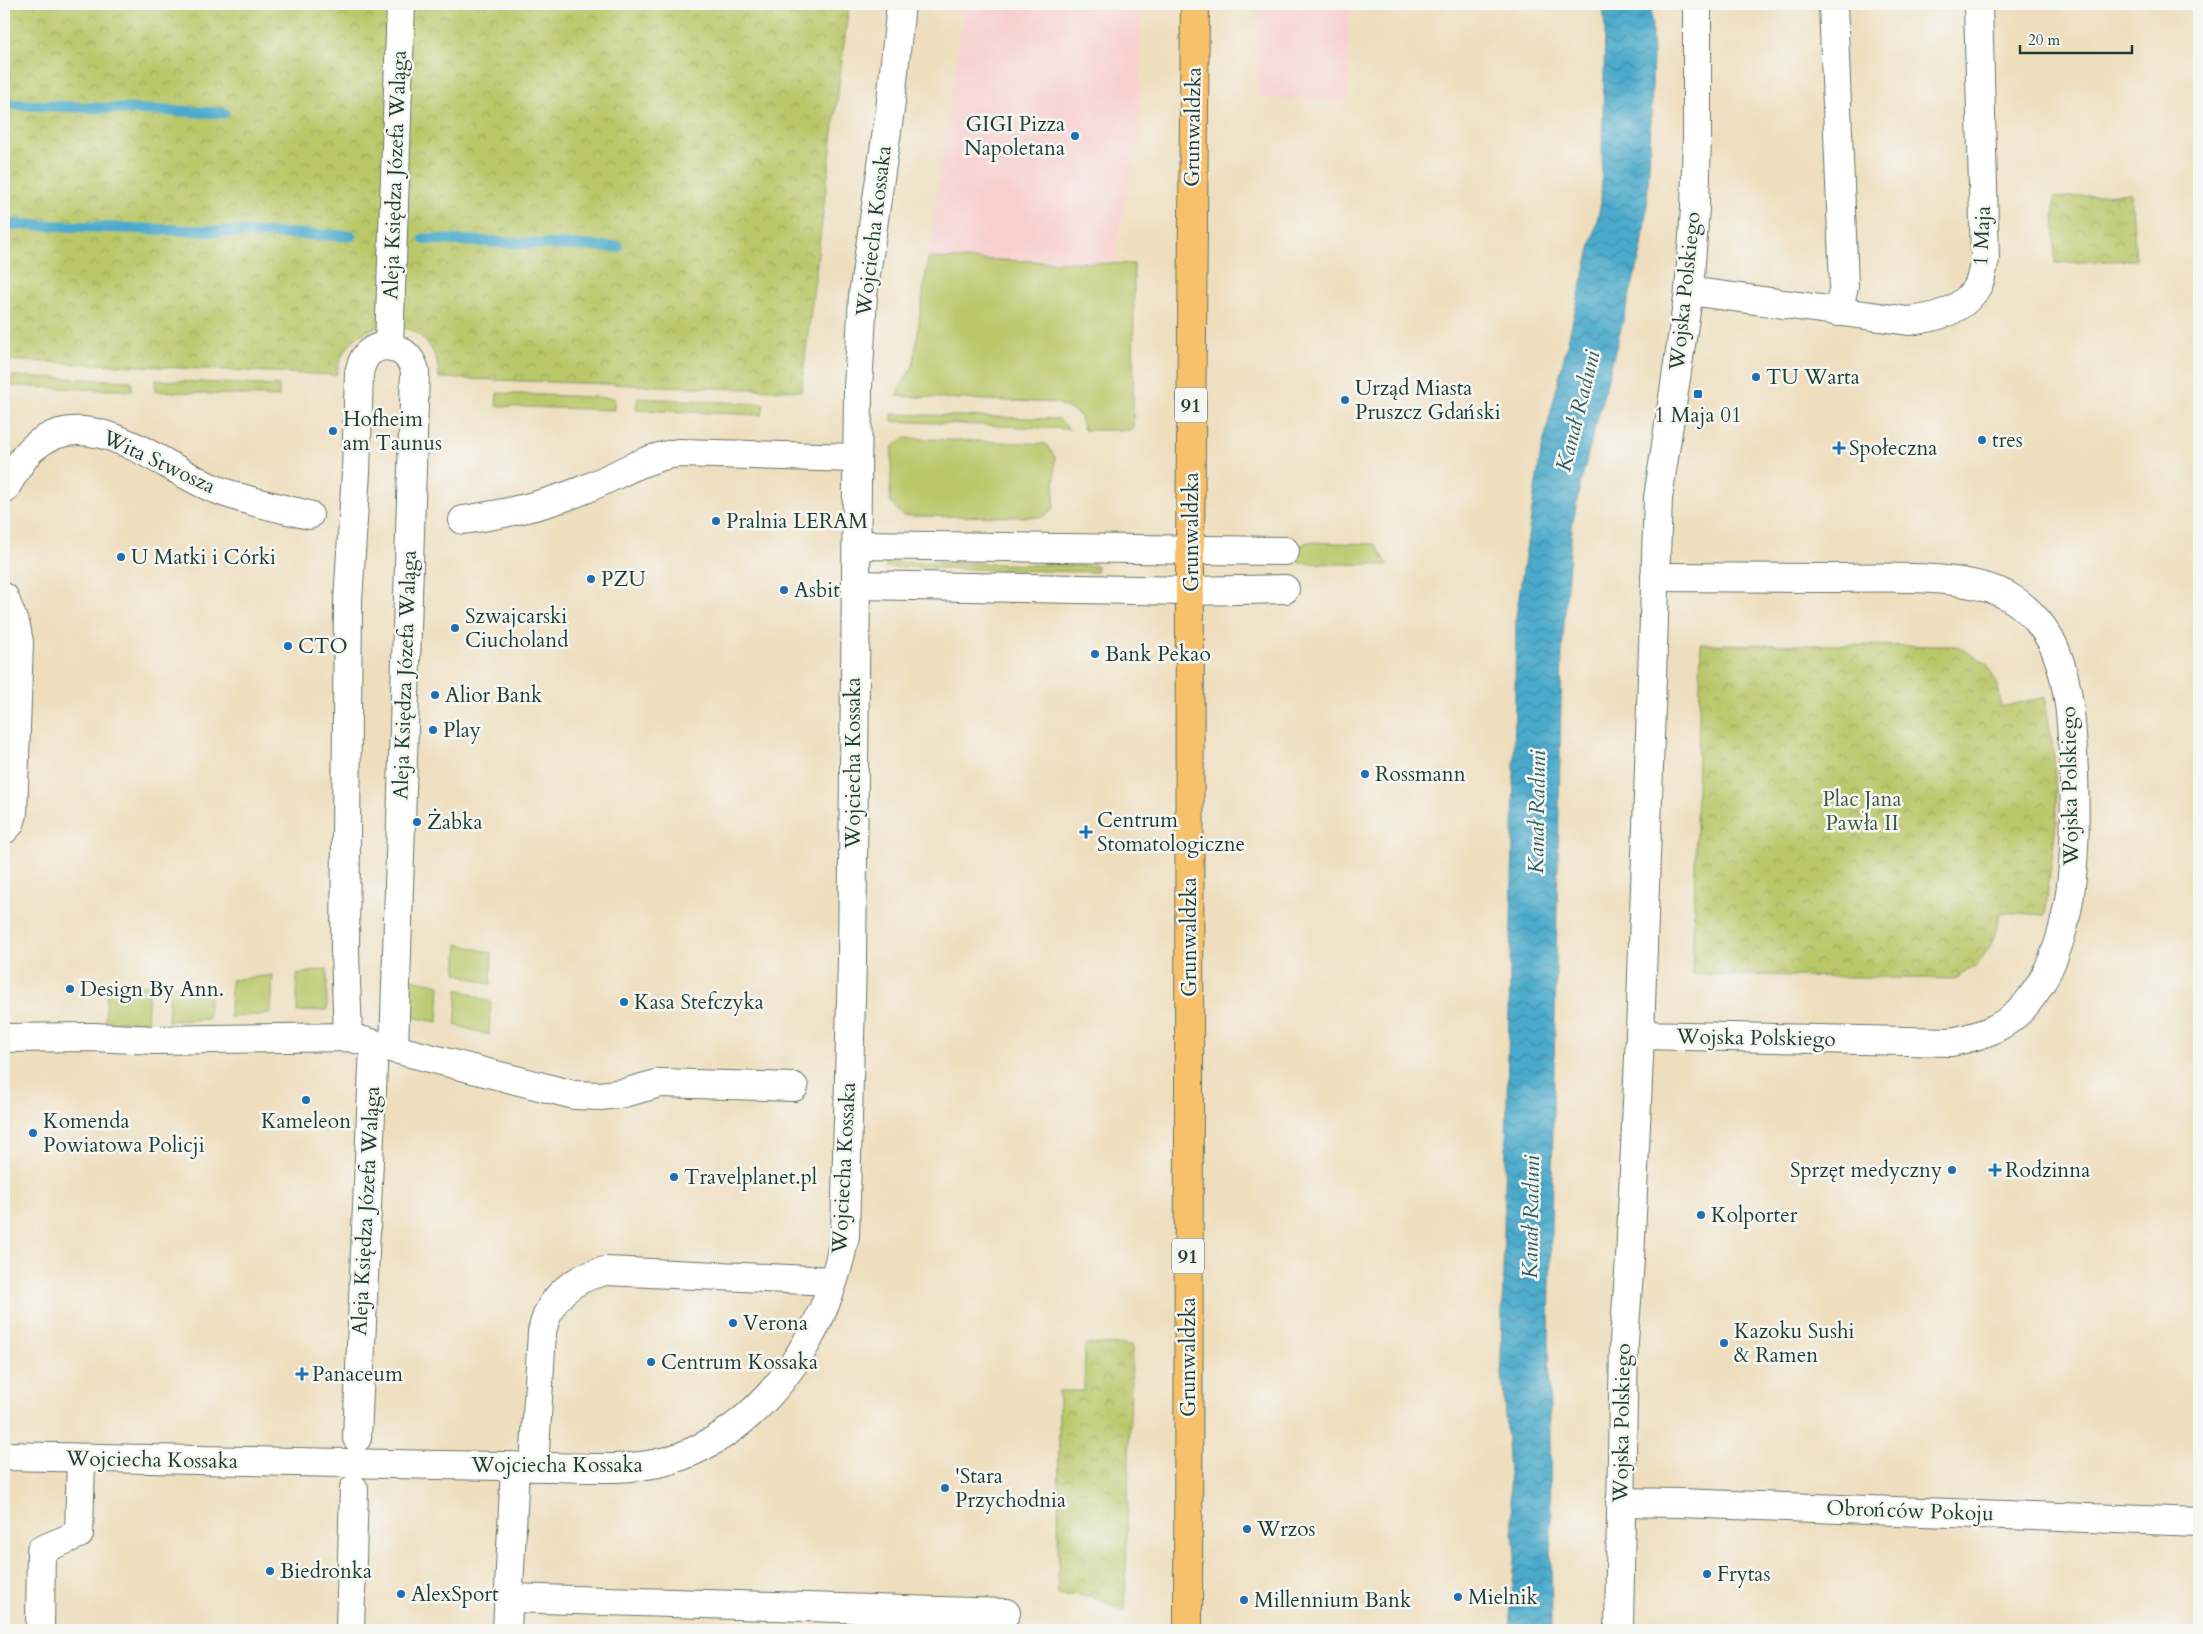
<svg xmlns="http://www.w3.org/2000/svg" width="2203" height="1634" font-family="Cardo,serif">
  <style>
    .built { fill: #f7d0ce }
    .green { fill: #bac86b; stroke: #6c8250 }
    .park { fill: url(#park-crowns); stroke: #6c8250 }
    .water { fill: url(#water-waves); stroke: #367480 }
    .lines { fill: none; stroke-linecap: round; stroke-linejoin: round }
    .stream { stroke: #4caacb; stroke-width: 11 }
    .minor-casing { stroke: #677564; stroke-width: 30 }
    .major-casing { stroke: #677564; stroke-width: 30 }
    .minor { stroke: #fff; stroke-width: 28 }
    .major { stroke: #f7c06b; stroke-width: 28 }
    .poi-dot { fill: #1f6fb2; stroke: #f6f6f2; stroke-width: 2 }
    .labels { text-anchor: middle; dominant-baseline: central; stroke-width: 5; stroke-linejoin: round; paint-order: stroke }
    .shield { fill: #f6f6f2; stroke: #60746d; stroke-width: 1 }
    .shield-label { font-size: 20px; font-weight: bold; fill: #1f3d34 }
    .poi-label { font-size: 21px; fill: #1f3d34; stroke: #f6f6f2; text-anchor: start }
    .street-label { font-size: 21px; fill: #1f3d34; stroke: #f6f6f2 }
    .park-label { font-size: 21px; fill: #3e593f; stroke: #f6f6f2 }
    .water-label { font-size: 22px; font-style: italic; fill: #2c5e61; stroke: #f6f6f2 }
  </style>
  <defs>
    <pattern id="park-crowns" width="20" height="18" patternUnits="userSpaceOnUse" patternTransform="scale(1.25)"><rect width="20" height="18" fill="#bac86b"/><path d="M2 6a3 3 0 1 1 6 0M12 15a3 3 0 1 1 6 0" fill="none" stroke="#97a459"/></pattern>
    <pattern id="water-waves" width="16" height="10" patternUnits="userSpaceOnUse" patternTransform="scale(1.25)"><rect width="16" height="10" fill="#4caacb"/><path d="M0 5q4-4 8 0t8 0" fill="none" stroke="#3f8ca6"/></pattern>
  </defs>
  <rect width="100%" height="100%" fill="#f6f6f2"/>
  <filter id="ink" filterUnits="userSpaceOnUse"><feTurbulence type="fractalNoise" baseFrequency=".02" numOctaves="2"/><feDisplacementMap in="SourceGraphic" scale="10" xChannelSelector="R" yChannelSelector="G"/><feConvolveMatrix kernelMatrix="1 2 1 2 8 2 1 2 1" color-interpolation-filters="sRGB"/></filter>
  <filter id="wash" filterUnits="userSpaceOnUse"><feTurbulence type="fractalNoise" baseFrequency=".0096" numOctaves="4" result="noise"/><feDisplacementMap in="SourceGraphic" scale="20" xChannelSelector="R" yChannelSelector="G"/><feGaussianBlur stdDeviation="1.12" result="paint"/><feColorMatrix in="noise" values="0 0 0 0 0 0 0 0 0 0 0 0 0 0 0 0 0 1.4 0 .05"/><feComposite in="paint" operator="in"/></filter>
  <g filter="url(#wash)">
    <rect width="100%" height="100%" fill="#eedebe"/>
    <g class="built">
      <path d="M 963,4 L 1141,4 L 1139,145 L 1135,149 L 1117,245 L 1116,265 L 928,258 L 962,19 Z"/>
      <path d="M 1258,4 L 1351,4 L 1348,101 L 1257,97 Z"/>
    </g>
    <g class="green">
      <path d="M 928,258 L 1134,264 L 1133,430 L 1084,430 L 1079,414 L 1057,403 L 895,396 L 913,366 Z"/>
      <path d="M 12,376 L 132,381 L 132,391 L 12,386 Z"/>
      <path d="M 156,380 L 279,386 L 279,397 L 155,391 Z"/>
      <path d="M 497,393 L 614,398 L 614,410 L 496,406 Z"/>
      <path d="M 638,398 L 764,404 L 762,415 L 636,410 Z"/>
      <path d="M 892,414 L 1059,419 L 1069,429 L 892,421 Z"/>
      <path d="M 904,438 L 1046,444 L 1055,457 L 1054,508 L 1042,517 L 903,516 L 890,502 L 892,448 Z"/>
      <path d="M 1307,542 L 1375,544 L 1388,565 L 1300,563 L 1297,557 L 1298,548 Z"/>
      <path d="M 886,562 L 1097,566 L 1096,572 L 885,567 Z"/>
      <path d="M 458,944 L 492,953 L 491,985 L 456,973 Z"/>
      <path d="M 327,969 L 327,1010 L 297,1012 L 297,974 Z"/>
      <path d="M 273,975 L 271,1014 L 230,1017 L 231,980 Z"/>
      <path d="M 408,978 L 440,985 L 438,1022 L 406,1016 Z"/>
      <path d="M 108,982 L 149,985 L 147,1022 L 105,1021 Z"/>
      <path d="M 210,984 L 208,1019 L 168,1021 L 170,986 Z"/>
      <path d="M 458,989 L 491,1002 L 489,1035 L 455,1025 Z"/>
    </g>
    <g class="park">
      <path d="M 4,4 L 849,4 L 801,391 L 439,378 C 439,313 349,305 336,375 L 4,360 Z"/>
      <path d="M 2131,193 L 2136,260 L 2055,263 L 2054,198 Z"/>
      <path d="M 1701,644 L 1957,646 L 1987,664 L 1998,686 L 2001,707 L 2045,697 L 2054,756 L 2057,815 L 2045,915 L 2001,912 L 1992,943 L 1978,964 L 1955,979 L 1692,974 Z"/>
      <path d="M 1085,1344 L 1132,1345 L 1125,1612 L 1090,1596 L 1058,1595 L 1059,1391 L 1084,1391 Z"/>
    </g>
    <path class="water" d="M 1603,4 L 1651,4 L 1653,56 L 1650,146 L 1647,204 L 1642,248 L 1581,481 L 1572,527 L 1562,650 L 1549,1337 L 1552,1630 L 1509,1630 L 1515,1559 L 1501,1358 L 1513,839 L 1516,616 L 1540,457 L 1601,203 L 1605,30 Z"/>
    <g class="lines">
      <g class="stream">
        <path d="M 4,104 L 224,113"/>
        <path d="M 4,224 L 351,236"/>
        <path d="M 424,239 L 618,247"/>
      </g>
    </g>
  </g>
  <g filter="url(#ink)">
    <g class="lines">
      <defs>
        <g id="minor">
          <path d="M 1833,4 L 1844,286 L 1838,312"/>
          <path d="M 1689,291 L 1909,321 C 1935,318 1964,311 1978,285 C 1982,278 1983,267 1985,259 L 1978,4"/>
          <path d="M 389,346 L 401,4"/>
          <path d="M 4,490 C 13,476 21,458 34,447 C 87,401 160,465 210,487 C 241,500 276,507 309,515"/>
          <path d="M 463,520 C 504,514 544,506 583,490 C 615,477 644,457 679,453 L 857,458"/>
          <path d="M 857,545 L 1285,551"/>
          <path d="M 857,585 L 1190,591 L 1285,589"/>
          <path d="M 4,597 L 16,627 L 19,642 L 13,814 L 10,824 L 4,830"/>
          <path d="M 1640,1035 L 1951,1042 C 1981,1036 2007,1028 2027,1003 C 2077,942 2076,848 2074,773 C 2072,732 2071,690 2056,651 C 2047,630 2031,610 2011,598 C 1969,572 1877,578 1828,578 C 1770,578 1713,577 1655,577"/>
          <path d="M 348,1037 L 345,952 L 348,601 L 356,472 L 359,373 C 361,365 363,357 370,352 C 387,338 411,352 415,371 L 394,1049"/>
          <path d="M 5,1038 L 93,1037 L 155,1040 L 348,1037 L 574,1095 L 600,1096 L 624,1093 L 660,1083 L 794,1087"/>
          <path d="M 357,1438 L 374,1044"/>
          <path d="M 4,1456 C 149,1460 295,1461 440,1465 C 478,1466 515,1466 552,1467 C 594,1468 641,1472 682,1456 C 774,1419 827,1329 845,1236 L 852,960 L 858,388 L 863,295 L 890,110 L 901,4"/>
          <path d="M 534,1467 L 542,1332 C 549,1297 571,1279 605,1271 L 833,1281"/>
          <path d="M 1620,1502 L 1679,1503 L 2199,1522"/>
          <path d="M 508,1598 L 1006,1613"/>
          <path d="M 40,1630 L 41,1550 L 79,1534 L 81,1458"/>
          <path d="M 350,1630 L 354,1489"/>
          <path d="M 507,1630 L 515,1467"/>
          <path d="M 1619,1630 L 1624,1341 L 1630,1259 L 1640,1035 L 1658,498 L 1689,291 L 1695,208 L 1697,136 L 1697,4"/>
        </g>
        <path id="major" d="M 1188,1630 L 1190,550 L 1195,4"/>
      </defs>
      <use href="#minor" class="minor-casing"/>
      <use href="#major" class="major-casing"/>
      <use href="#minor" class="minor"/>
      <use href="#major" class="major"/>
    </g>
  </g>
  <g class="poi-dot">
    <circle cx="1075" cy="136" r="5"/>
    <circle cx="1756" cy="377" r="5"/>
    <rect x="1693" y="389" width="10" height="10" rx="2.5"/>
    <circle cx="1345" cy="400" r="5"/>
    <circle cx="333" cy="431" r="5"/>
    <circle cx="1982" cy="440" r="5"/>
    <path d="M1836.5 440.5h5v5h5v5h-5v5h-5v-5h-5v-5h5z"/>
    <circle cx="716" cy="521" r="5"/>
    <circle cx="121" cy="557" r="5"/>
    <circle cx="591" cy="579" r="5"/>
    <circle cx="784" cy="590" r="5"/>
    <circle cx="455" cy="628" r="5"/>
    <circle cx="288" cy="646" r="5"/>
    <circle cx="1095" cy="654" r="5"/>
    <circle cx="435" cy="695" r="5"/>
    <circle cx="433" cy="730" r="5"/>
    <circle cx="1365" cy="774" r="5"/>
    <circle cx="417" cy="822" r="5"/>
    <path d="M1083.5 824.5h5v5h5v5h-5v5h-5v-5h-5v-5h5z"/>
    <circle cx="70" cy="989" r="5"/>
    <circle cx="624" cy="1002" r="5"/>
    <circle cx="306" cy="1100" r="5"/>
    <circle cx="33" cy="1133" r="5"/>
    <circle cx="1952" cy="1170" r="5"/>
    <path d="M1992.5 1162.5h5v5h5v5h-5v5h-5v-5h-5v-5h5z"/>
    <circle cx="674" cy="1177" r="5"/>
    <circle cx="1701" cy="1215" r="5"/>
    <circle cx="733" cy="1323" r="5"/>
    <circle cx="1724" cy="1343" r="5"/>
    <circle cx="651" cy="1362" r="5"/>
    <path d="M299.5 1366.5h5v5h5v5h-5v5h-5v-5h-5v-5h5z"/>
    <circle cx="945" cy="1488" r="5"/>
    <circle cx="1247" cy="1529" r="5"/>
    <circle cx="270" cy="1571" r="5"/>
    <circle cx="1707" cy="1574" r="5"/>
    <circle cx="401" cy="1594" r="5"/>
    <circle cx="1458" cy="1597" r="5"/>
    <circle cx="1244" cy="1600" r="5"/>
  </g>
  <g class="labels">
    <g class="shield">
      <rect x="1175" y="387.5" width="32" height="35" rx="4"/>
      <rect x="1172" y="1238.5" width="32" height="35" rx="4"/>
    </g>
    <g class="shield-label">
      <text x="1191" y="405">91</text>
      <text x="1188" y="1256">91</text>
    </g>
    <g class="poi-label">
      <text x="1065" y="124" text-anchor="end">GIGI Pizza<tspan x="1065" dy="24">Napoletana</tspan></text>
      <text x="1766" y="377">TU Warta</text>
      <text x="1355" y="388">Urząd Miasta<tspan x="1355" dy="24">Pruszcz Gdański</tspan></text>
      <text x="1698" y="415" text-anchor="middle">1 Maja 01</text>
      <text x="343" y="419">Hofheim<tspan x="343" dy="24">am Taunus</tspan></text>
      <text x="1992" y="440">tres</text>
      <text x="1849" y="448">Społeczna</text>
      <text x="726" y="521">Pralnia LERAM</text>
      <text x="131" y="557">U Matki i Córki</text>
      <text x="601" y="579">PZU</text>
      <text x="794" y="590">Asbit</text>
      <text x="465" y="616">Szwajcarski<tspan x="465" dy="24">Ciucholand</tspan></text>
      <text x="298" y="646">CTO</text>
      <text x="1105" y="654">Bank Pekao</text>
      <text x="445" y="695">Alior Bank</text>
      <text x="443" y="730">Play</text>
      <text x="1375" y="774">Rossmann</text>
      <text x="1097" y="820">Centrum<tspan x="1097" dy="24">Stomatologiczne</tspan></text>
      <text x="427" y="822">Żabka</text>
      <text x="80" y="989">Design By Ann.</text>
      <text x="634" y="1002">Kasa Stefczyka</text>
      <text x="43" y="1121">Komenda<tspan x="43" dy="24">Powiatowa Policji</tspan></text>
      <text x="306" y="1121" text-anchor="middle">Kameleon</text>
      <text x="1942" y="1170" text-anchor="end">Sprzęt medyczny</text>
      <text x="2005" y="1170">Rodzinna</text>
      <text x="684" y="1177">Travelplanet.pl</text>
      <text x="1711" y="1215">Kolporter</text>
      <text x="743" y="1323">Verona</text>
      <text x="1734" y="1331">Kazoku Sushi<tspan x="1734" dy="24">&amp; Ramen</tspan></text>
      <text x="661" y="1362">Centrum Kossaka</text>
      <text x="312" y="1374">Panaceum</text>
      <text x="955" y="1476">'Stara<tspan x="955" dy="24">Przychodnia</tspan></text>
      <text x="1257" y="1529">Wrzos</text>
      <text x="280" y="1571">Biedronka</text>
      <text x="1717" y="1574">Frytas</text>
      <text x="411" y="1594">AlexSport</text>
      <text x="1468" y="1597">Mielnik</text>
      <text x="1254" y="1600">Millennium Bank</text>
    </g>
    <g class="street-label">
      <text transform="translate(1193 127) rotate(-89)">Grunwaldzka</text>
      <text transform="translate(395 175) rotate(-88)">Aleja Księdza Józefa Waląga</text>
      <text transform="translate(874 231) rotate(-83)">Wojciecha Kossaka</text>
      <text transform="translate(1982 236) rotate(-87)">1 Maja</text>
      <text transform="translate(1685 291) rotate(-84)">Wojska Polskiego</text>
      <text transform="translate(159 462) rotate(25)">Wita Stwosza</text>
      <text transform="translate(1191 532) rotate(-90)">Grunwaldzka</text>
      <text transform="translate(405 675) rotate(-88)">Aleja Księdza Józefa Waląga</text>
      <text transform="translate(853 763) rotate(-90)">Wojciecha Kossaka</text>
      <text transform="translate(2070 786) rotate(-91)">Wojska Polskiego</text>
      <text transform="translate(1189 937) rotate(-90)">Grunwaldzka</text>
      <text transform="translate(1756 1038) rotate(1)">Wojska Polskiego</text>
      <text transform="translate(844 1168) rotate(-87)">Wojciecha Kossaka</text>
      <text transform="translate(366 1211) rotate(-87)">Aleja Księdza Józefa Waląga</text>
      <text transform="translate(1188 1357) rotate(-90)">Grunwaldzka</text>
      <text transform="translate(1622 1423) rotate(-89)">Wojska Polskiego</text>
      <text transform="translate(152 1460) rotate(1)">Wojciecha Kossaka</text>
      <text x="557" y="1465">Wojciecha Kossaka</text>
      <text transform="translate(1910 1511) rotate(2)">Obrońców Pokoju</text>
    </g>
    <g class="park-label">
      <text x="1862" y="799">Plac Jana<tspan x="1862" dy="24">Pawła II</tspan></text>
    </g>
    <g class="water-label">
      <text transform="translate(1578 411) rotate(-76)">Kanał Raduni</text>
      <text transform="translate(1537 812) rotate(-89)">Kanał Raduni</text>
      <text transform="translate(1531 1217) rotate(-89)">Kanał Raduni</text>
    </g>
  </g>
  <rect width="2203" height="1634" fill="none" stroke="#f6f6f2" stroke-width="20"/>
  <path d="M2020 45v8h112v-8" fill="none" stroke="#1f3d34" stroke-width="2.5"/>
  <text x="2028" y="45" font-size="15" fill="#1f3d34" stroke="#f6f6f2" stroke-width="4" paint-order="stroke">20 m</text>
</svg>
